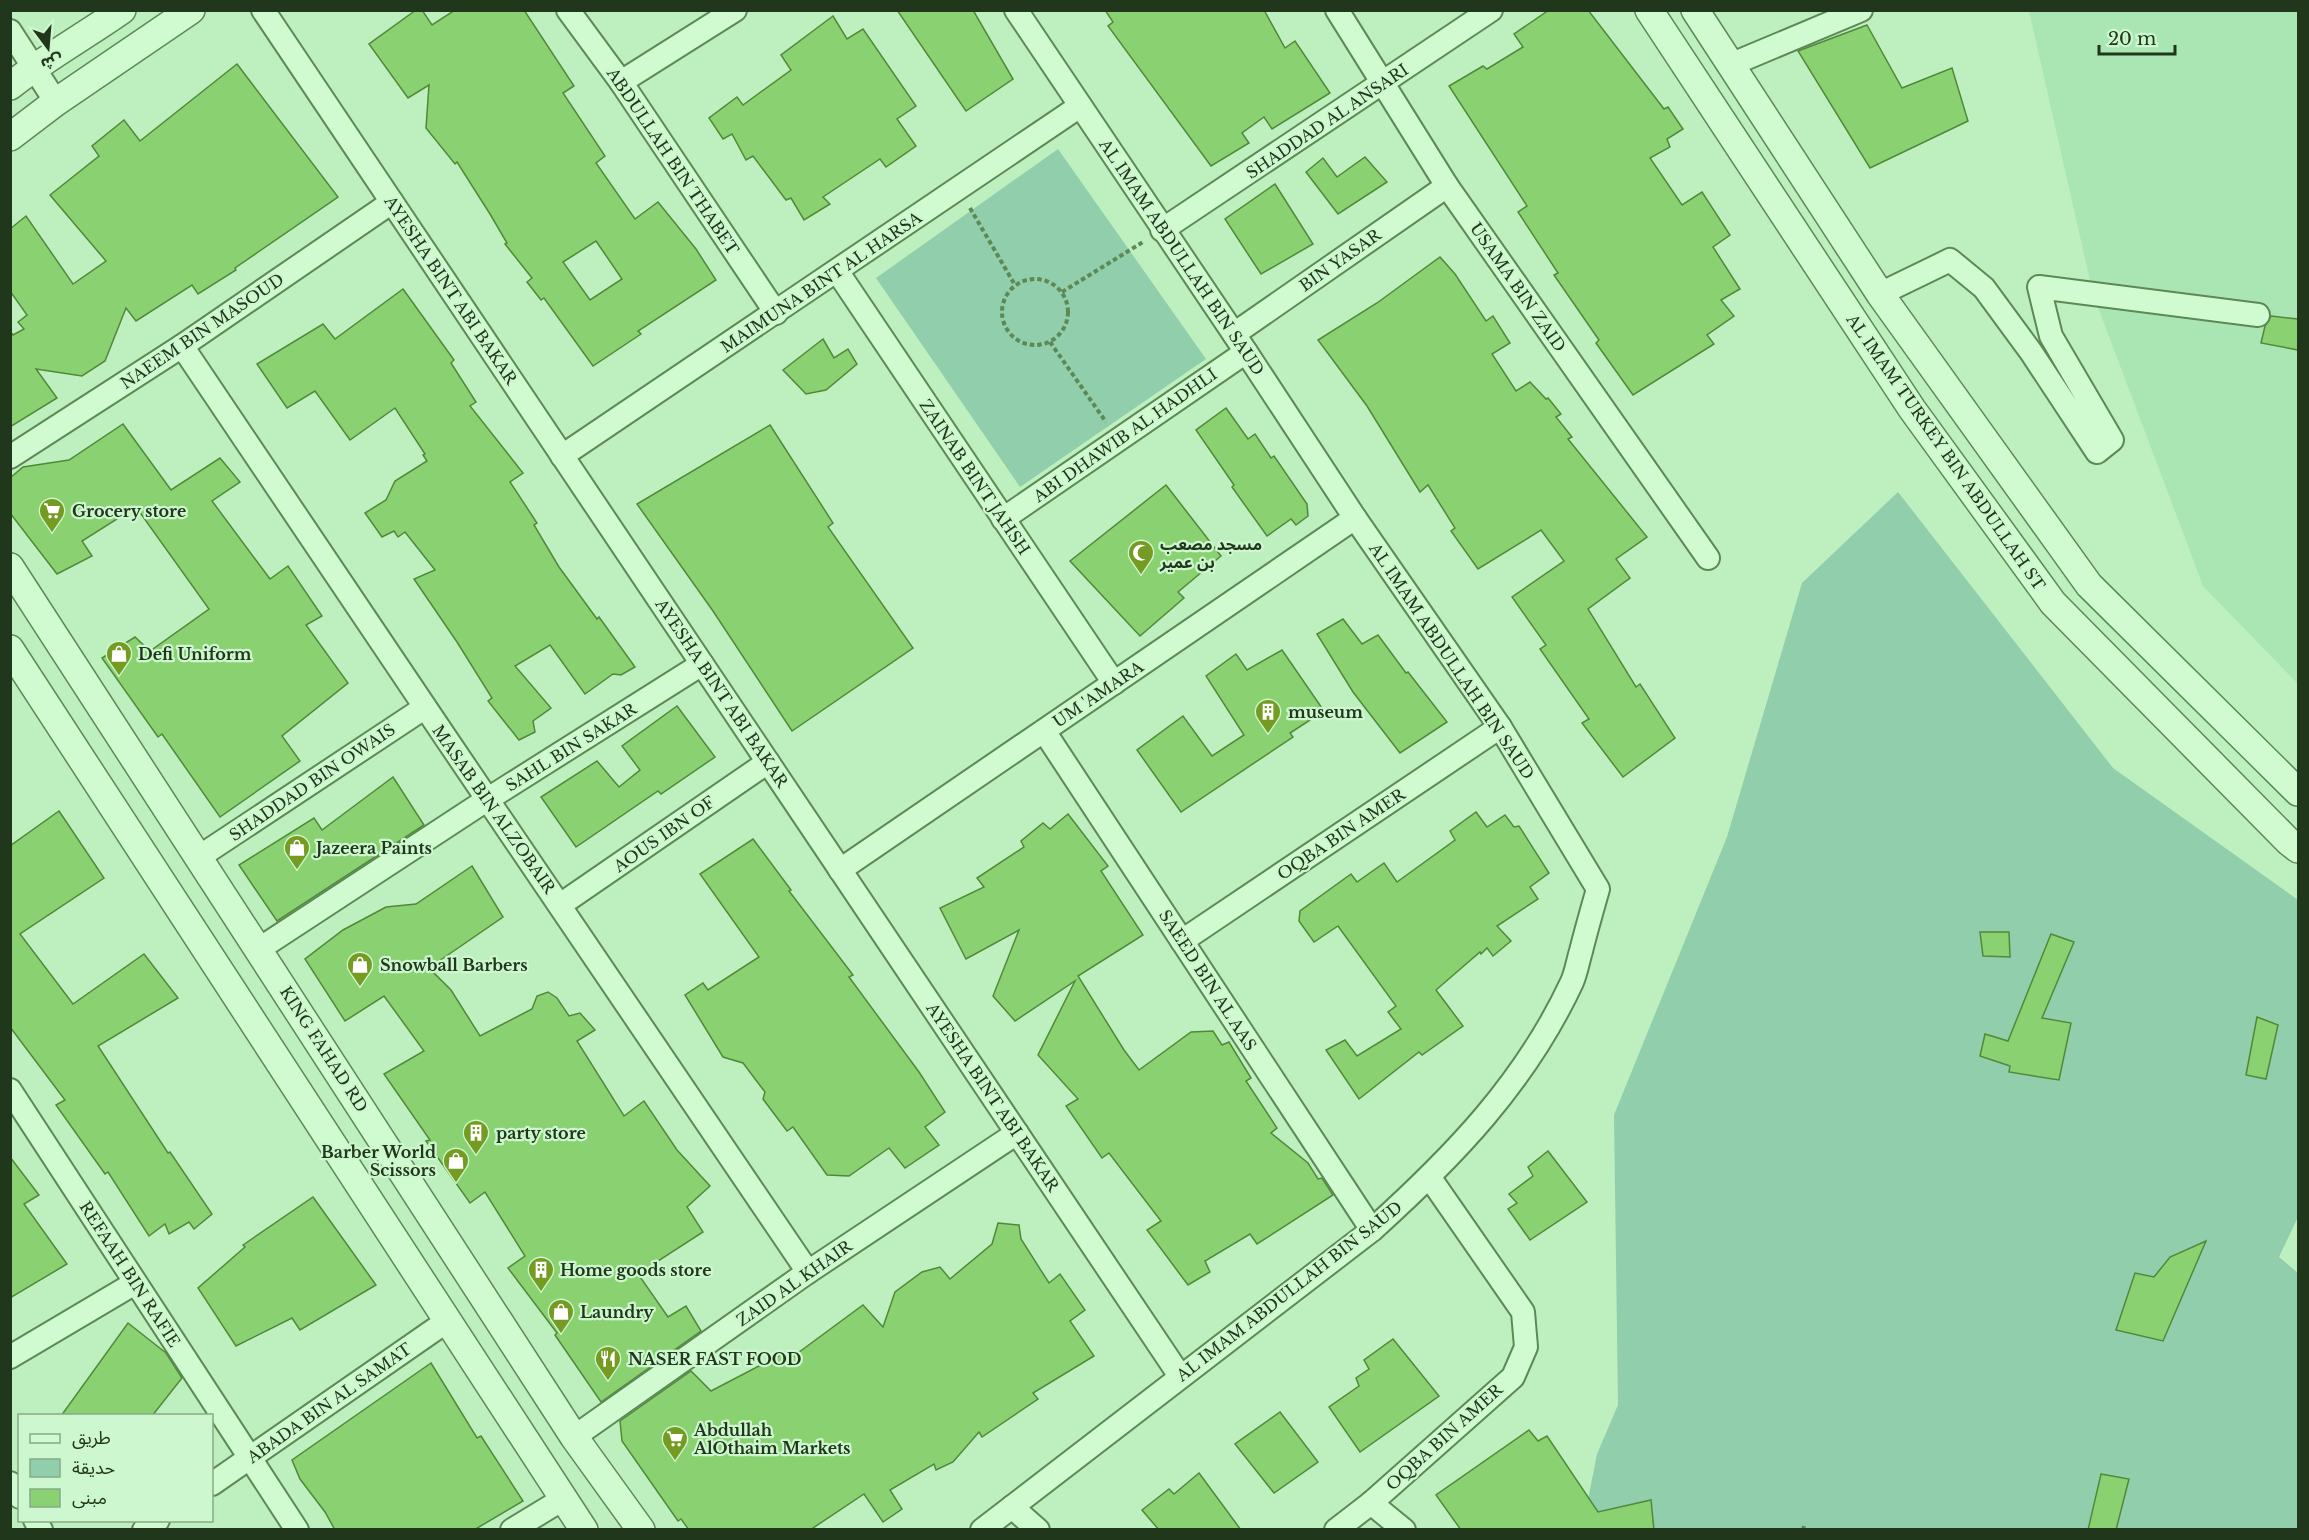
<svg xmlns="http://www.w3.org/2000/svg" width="2309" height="1540" font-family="'Libre Baskerville','Noto Sans Arabic',serif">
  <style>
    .farmland { fill: #aae6b3 }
    .green { fill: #91ceab }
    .building { fill: #8ad171; stroke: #51893a; stroke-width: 1.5; fill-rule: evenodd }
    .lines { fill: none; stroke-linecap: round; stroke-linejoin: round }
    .minor-casing { stroke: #5d8955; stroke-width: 26 }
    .tertiary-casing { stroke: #5d8955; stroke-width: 30 }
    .path { stroke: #5d8955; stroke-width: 4; stroke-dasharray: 4.5 3; stroke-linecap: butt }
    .minor { stroke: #d0fbd1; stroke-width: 22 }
    .tertiary { stroke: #d0fbd1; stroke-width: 27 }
    .labels { text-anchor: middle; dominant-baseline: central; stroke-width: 4.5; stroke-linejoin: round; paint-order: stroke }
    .street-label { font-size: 16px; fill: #21371b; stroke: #cdf7ce }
    .poi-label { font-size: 16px; font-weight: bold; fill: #21371b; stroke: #cdf7ce; text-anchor: start }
  </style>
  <rect width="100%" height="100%" fill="#bdf0be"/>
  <path class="farmland" d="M 2029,11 L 2298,11 L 2298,684 L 2203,586 L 2093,294 Z"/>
  <g class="green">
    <path d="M 1058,149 L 1206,359 L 1020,487 L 876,278 Z"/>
    <path d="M 1898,492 L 2113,768 L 2298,900 L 2298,1217 L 2279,1257 L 2298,1273 L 2298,1529 L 1579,1530 L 1588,1500 L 1597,1454 L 1618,1405 L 1614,1115 L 1727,837 L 1802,583 Z"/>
  </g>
  <g class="building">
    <path d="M 416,10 L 422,10 L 432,25 L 455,10 L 524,10 L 574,86 L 563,93 L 605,156 L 596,163 L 635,219 L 658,202 L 696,249 L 716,280 L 638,331 L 641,334 L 593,366 L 544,298 L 541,300 L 527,282 L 532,278 L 505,244 L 507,243 L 490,214 L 457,162 L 455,164 L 426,128 L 429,85 L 408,98 L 369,44 ZM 596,241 L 622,279 L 590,300 L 563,262 Z"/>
    <path d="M 897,10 L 973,10 L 1013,79 L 966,111 Z"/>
    <path d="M 1105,10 L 1264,10 L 1285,48 L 1295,41 L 1330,93 L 1272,129 L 1264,117 L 1242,133 L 1249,143 L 1211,166 L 1108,26 L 1113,22 Z"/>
    <path d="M 1549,10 L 1588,10 L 1664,109 L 1668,107 L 1683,129 L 1667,139 L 1670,147 L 1650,158 L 1682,205 L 1702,192 L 1730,235 L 1713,247 L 1740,289 L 1721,300 L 1734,316 L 1707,335 L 1714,344 L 1633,395 L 1596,343 L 1599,340 L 1554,275 L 1558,273 L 1518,212 L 1527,206 L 1449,86 L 1483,66 L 1487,69 L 1523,47 L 1514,34 Z"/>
    <path d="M 833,16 L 847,39 L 863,29 L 916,106 L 897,119 L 916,146 L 886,167 L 880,159 L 823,197 L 830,204 L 804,220 L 791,198 L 786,200 L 753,156 L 746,160 L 732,134 L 723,139 L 709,118 L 737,97 L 743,105 L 791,70 L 781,55 Z"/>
    <path d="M 1867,25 L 1902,88 L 1952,68 L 1968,121 L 1870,168 L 1798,51 Z"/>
    <path d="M 237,64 L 338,197 L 235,268 L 236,270 L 198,294 L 192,285 L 136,321 L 126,308 L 105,361 L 82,376 L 36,369 L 57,398 L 10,427 L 10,331 L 13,335 L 24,329 L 18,322 L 27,315 L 10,291 L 10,229 L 26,216 L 73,284 L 106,261 L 50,195 L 99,156 L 92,146 L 124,120 L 140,141 Z"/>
    <path d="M 1365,157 L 1387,182 L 1338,214 L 1306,172 L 1323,158 L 1337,177 Z"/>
    <path d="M 1275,184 L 1313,244 L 1261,274 L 1225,219 Z"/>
    <path d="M 1440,257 L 1455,274 L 1486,321 L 1493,316 L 1510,343 L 1492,354 L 1516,391 L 1530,382 L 1546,399 L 1548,398 L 1561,414 L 1556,417 L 1572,437 L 1568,439 L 1647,537 L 1616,559 L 1630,578 L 1588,609 L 1636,687 L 1640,684 L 1675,738 L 1623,777 L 1582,723 L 1589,719 L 1540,649 L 1546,645 L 1512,597 L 1564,561 L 1541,530 L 1478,569 L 1451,531 L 1455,528 L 1428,485 L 1420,492 L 1367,406 L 1318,340 L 1377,303 Z"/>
    <path d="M 403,289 L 454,360 L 451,363 L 476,402 L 470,406 L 523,473 L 510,482 L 537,523 L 534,525 L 559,567 L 597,619 L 599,617 L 635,667 L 621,675 L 613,674 L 585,694 L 550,645 L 515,666 L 551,708 L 533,721 L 535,732 L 519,740 L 488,701 L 492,698 L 457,642 L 414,579 L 435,570 L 405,532 L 398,537 L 394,531 L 382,537 L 365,513 L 386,500 L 395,481 L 427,461 L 423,455 L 425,454 L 395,408 L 350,440 L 315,391 L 287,408 L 257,364 L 323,324 L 335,339 Z"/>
    <path d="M 2271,316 L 2298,319 L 2298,350 L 2261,343 L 2265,326 Z"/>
    <path d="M 823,339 L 834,358 L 848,349 L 857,364 L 826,390 L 806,394 L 783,370 Z"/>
    <path d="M 1226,408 L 1248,439 L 1255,434 L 1271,458 L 1274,456 L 1307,504 L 1308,516 L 1296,525 L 1291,519 L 1267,536 L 1232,487 L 1234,485 L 1196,430 Z"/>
    <path d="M 123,424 L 171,490 L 220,458 L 240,482 L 212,501 L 270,579 L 288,566 L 322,616 L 306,625 L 348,683 L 282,736 L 300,761 L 220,817 L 162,734 L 158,737 L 102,658 L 135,637 L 150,651 L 209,609 L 136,507 L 82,541 L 92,556 L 57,574 L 10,513 L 10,478 L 23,467 L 69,460 Z"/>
    <path d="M 770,425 L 833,523 L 828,527 L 913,648 L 792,731 L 713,611 L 637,504 Z"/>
    <path d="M 1166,485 L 1221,556 L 1178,592 L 1184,598 L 1140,636 L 1070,561 Z"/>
    <path d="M 1343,619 L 1362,644 L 1378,635 L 1406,673 L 1408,672 L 1447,722 L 1400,753 L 1353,692 L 1317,634 Z"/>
    <path d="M 1282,650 L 1324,711 L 1290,733 L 1293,737 L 1181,812 L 1137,750 L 1183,716 L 1212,756 L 1244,735 L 1206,676 L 1236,654 L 1247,670 Z"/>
    <path d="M 677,706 L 715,757 L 661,794 L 658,791 L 576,847 L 541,797 L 597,761 L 619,787 L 640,770 L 622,746 Z"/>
    <path d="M 393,777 L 424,825 L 277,921 L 239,865 L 314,818 L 322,830 Z"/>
    <path d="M 59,811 L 104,878 L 20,934 L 73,1004 L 144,954 L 178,998 L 98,1046 L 168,1153 L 170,1152 L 212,1214 L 194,1229 L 189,1222 L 169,1234 L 165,1224 L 149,1236 L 108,1172 L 105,1174 L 56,1105 L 65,1100 L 10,1027 L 10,846 Z"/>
    <path d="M 1476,812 L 1487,827 L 1505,815 L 1514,827 L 1519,826 L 1549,873 L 1530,887 L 1538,899 L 1497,926 L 1511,941 L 1493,956 L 1487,948 L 1481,954 L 1480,952 L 1436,990 L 1463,1026 L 1422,1055 L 1419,1052 L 1359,1099 L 1326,1050 L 1345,1040 L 1357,1056 L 1401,1029 L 1388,1012 L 1396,1006 L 1338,926 L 1314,942 L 1299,921 L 1300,911 L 1351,874 L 1357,882 L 1384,863 L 1397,882 L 1455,840 L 1450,831 Z"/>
    <path d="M 1068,814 L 1108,866 L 1101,871 L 1143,935 L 1078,976 L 1124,1050 L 1139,1070 L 1191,1032 L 1213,1031 L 1222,1045 L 1229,1042 L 1251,1078 L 1246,1081 L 1277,1128 L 1271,1133 L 1308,1163 L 1318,1179 L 1322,1178 L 1333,1195 L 1257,1244 L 1250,1234 L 1205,1261 L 1210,1272 L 1188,1285 L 1147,1230 L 1161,1221 L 1109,1153 L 1102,1158 L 1066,1106 L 1078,1099 L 1038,1055 L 1075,981 L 1015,1021 L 993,996 L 1019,930 L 966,959 L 940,908 L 984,887 L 977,878 L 1024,847 L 1021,841 L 1043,823 L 1050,829 Z"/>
    <path d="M 753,839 L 791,890 L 789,891 L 853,975 L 849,977 L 919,1072 L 945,1112 L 925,1127 L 939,1145 L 905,1168 L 889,1148 L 849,1176 L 827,1175 L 793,1127 L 787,1131 L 763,1099 L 765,1092 L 743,1063 L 723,1057 L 685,995 L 703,983 L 708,990 L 759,957 L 700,874 Z"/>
    <path d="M 472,866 L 503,917 L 429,968 L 451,990 L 480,1036 L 532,1009 L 537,996 L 548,992 L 557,998 L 569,1016 L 580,1013 L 595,1030 L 577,1041 L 624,1116 L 644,1101 L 677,1150 L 710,1186 L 687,1207 L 703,1232 L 638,1274 L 668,1317 L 686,1306 L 701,1331 L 601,1402 L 555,1335 L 557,1333 L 508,1268 L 525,1256 L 485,1192 L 470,1203 L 426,1141 L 430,1140 L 384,1074 L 424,1051 L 384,996 L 345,1021 L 305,959 L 343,930 L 386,907 L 416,904 Z"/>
    <path d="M 1980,932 L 2009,932 L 2010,957 L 1983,956 Z"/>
    <path d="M 2051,934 L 2074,942 L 2042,1018 L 2071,1023 L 2059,1080 L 2009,1072 L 2010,1066 L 1980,1056 L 1985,1034 L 2008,1041 Z"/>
    <path d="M 2257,1017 L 2278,1025 L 2266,1079 L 2246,1075 Z"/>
    <path d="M 1548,1151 L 1587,1202 L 1530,1240 L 1508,1209 L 1517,1203 L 1509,1194 L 1533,1176 L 1528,1167 Z"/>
    <path d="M 10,1157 L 39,1195 L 24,1204 L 67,1264 L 10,1298 Z"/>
    <path d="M 313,1197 L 376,1285 L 300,1330 L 292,1318 L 236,1346 L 198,1288 L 245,1247 L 243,1245 Z"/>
    <path d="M 998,1223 L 1019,1225 L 1021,1239 L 1049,1283 L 1060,1274 L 1085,1310 L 1070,1321 L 1094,1356 L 1033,1393 L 1038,1399 L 982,1437 L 979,1432 L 953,1462 L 936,1470 L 934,1464 L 890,1490 L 902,1509 L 883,1522 L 864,1494 L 810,1530 L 689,1530 L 681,1519 L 678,1521 L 622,1441 L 620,1421 L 691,1371 L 711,1391 L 786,1352 L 791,1358 L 863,1305 L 883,1327 L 895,1292 L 922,1272 L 940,1267 L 950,1279 L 992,1244 Z"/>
    <path d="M 2206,1241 L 2163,1341 L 2116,1330 L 2135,1273 L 2154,1277 L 2170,1257 Z"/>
    <path d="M 128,1323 L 166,1353 L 182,1378 L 152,1416 L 61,1416 Z"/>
    <path d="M 1393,1339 L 1439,1396 L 1360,1452 L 1329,1407 L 1359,1386 L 1356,1378 L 1369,1369 L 1364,1360 Z"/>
    <path d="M 431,1363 L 477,1438 L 481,1436 L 523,1501 L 474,1530 L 335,1530 L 325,1512 L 300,1479 L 292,1460 Z"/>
    <path d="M 1280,1412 L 1318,1462 L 1274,1493 L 1235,1444 Z"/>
    <path d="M 1529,1430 L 1538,1441 L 1547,1436 L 1598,1512 L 1651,1500 L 1654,1530 L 1461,1530 L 1436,1495 Z"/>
    <path d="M 1199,1473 L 1241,1530 L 1159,1530 L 1142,1510 L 1169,1489 L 1174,1494 Z"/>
    <path d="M 2101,1474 L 2129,1479 L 2116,1530 L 2088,1530 Z"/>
  </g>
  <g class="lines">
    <defs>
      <g id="minor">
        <path d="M 263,10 L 1180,1376"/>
        <path d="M 568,10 L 621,82 L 776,313"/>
        <path d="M 1337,10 L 1447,186 L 1708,558"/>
        <path d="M 10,31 L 56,102"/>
        <path d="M 1730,65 L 1861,10"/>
        <path d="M 621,82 L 735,10"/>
        <path d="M 1162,230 L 1491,10"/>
        <path d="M 837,271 L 1114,683"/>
        <path d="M 1880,294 L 1950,260 L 1984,288 L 2031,352 L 2097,452 L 2112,440 L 2051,336 L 2039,287 L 2258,315"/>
        <path d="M 1234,334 L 1447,186"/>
        <path d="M 182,346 C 389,656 599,963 808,1272"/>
        <path d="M 562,456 L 1080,106"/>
        <path d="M 10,457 L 182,346 L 392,202"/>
        <path d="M 1003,519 L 1246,352"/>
        <path d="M 1044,731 L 1372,1230"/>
        <path d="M 199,857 L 424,708"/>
        <path d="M 840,870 L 1355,518"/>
        <path d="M 560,905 L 768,762"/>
        <path d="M 1182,941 L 1500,727"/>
        <path d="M 259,949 L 488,799 L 702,664"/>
        <path d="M 10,1090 L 297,1530"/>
        <path d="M 10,1357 L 135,1283"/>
        <path d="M 574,1437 L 808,1272 L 1017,1133"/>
        <path d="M 10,1483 L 20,1497"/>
        <path d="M 212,1484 L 447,1321"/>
        <path d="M 1371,1503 L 1404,1530"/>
        <path d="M 1012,1507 L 1038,1530"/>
        <path d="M 35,1520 L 41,1530"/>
        <path d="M 144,1530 L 158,1520"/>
        <path d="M 512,1530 L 563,1499"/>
        <path d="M 982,1530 L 1372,1230 C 1453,1157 1525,1083 1572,982 C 1576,973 1578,961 1581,951 C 1586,931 1592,910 1598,889 L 1500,727 L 1355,518 L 1246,352 L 1016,10"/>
        <path d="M 1336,1530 L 1371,1503 L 1513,1377 L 1526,1347 L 1523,1312 L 1430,1178"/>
      </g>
      <g id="tertiary">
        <path d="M 1649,10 L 1912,409 L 2053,603 L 2289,842 L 2298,849"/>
        <path d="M 1695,10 L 1880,294 L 2089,585 L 2298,792"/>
        <path d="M 10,86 C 45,58 85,36 122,10"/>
        <path d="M 10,137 L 56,102 L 191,10"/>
        <path d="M 10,567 L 574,1437 L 641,1530"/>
        <path d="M 10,649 L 584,1530"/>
      </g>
    </defs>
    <use href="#minor" class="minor-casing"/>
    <use href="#tertiary" class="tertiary-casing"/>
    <g class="path">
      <path d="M 970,208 L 1015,285"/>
      <circle cx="1035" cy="312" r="33"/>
      <path d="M 1062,292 L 1143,242"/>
      <path d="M 1050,342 L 1106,422"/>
      <path d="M 1803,1530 L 1804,1526"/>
    </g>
    <use href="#minor" class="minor"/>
    <use href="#tertiary" class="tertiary"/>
  </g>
  <defs>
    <symbol id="supermarket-pin" viewBox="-11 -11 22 30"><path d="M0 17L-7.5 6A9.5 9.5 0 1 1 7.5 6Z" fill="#769b22" stroke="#cdf7ce"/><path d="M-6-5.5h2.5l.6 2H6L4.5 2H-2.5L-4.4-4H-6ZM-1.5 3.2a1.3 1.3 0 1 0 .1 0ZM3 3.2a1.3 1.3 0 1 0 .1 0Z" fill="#fff"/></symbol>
    <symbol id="mosque-pin" viewBox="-11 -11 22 30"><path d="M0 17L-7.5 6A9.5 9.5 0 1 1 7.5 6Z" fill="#769b22" stroke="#cdf7ce"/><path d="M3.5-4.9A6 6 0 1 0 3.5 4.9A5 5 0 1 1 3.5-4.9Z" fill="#fff"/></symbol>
    <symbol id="shop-pin" viewBox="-11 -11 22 30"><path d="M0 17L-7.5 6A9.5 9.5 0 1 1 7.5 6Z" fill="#769b22" stroke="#cdf7ce"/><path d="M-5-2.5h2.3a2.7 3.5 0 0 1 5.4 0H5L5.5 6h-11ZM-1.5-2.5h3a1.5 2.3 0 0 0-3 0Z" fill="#fff"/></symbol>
    <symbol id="building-pin" viewBox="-11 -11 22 30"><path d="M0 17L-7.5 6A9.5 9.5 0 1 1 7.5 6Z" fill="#769b22" stroke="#cdf7ce"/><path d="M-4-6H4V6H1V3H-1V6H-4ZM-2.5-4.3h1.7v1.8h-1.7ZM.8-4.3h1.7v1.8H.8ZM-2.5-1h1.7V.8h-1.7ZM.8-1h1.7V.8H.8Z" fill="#fff"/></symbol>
    <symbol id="restaurant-pin" viewBox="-11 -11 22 30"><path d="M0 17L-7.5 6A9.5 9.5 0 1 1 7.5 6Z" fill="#769b22" stroke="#cdf7ce"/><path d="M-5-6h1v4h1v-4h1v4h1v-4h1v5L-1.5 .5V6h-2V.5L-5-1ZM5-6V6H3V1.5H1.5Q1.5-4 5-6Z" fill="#fff"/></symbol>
  </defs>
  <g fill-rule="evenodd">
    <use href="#supermarket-pin" x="37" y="496" width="30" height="40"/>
    <use href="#mosque-pin" x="1126" y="538" width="30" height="40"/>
    <use href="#shop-pin" x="104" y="639" width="30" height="40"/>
    <use href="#building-pin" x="1253" y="697" width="30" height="40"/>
    <use href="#shop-pin" x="282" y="833" width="30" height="40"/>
    <use href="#shop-pin" x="345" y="950" width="30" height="40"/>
    <use href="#building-pin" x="461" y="1118" width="30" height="40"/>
    <use href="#shop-pin" x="441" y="1146" width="30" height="40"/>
    <use href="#building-pin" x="526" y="1255" width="30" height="40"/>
    <use href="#shop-pin" x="546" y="1297" width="30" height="40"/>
    <use href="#restaurant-pin" x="593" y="1344" width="30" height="40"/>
    <use href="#supermarket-pin" x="660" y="1424" width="30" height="40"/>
  </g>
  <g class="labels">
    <g class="street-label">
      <text transform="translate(1327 121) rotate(-34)">SHADDAD AL ANSARI</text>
      <text transform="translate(673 161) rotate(56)">ABDULLAH BIN THABET</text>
      <text transform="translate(1182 257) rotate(56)">AL IMAM ABDULLAH BIN SAUD</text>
      <text transform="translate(1340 260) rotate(-35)">BIN YASAR</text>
      <text transform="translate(821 282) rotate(-34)">MAIMUNA BINT AL HARSA</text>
      <text transform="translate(1518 287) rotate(55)">USAMA BIN ZAID</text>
      <text transform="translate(451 290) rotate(56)">AYESHA BINT ABI BAKAR</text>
      <text transform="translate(202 331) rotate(-34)">NAEEM BIN MASOUD</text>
      <text transform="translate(1125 435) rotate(-35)">ABI DHAWIB AL HADHLI</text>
      <text transform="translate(1946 452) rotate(55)">AL IMAM TURKEY BIN ABDULLAH ST</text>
      <text transform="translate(975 477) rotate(56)">ZAINAB BINT JAHSH</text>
      <text transform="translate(1452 661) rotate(56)">AL IMAM ABDULLAH BIN SAUD</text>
      <text transform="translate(722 693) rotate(56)">AYESHA BINT ABI BAKAR</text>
      <text transform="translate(1098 694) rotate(-34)">UM 'AMARA</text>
      <text transform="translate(571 747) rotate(-32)">SAHL BIN SAKAR</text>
      <text transform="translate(312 782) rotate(-34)">SHADDAD BIN OWAIS</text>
      <text transform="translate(494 809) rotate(55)">MASAB BIN ALZOBAIR</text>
      <text transform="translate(664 834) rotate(-35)">AOUS IBN OF</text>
      <text transform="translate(1341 834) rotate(-34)">OQBA BIN AMER</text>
      <text transform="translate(1208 980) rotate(57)">SAEED BIN AL AAS</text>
      <text transform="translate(324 1049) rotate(57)">KING FAHAD RD</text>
      <text transform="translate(993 1097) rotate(56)">AYESHA BINT ABI BAKAR</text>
      <text transform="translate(130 1274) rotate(57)">REFAAH BIN RAFIE</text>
      <text transform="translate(794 1283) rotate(-35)">ZAID AL KHAIR</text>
      <text transform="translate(1289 1291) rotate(-38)">AL IMAM ABDULLAH BIN SAUD</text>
      <text transform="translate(329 1403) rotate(-35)">ABADA BIN AL SAMAT</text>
      <text transform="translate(1444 1437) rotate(-42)">OQBA BIN AMER</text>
    </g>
    <g class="poi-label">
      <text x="72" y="511">Grocery store</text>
      <text x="1160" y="544">مسجد مصعب<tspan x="1160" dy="18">بن عمير</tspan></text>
      <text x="138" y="654">Defi Uniform</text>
      <text x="1288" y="712">museum</text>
      <text x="316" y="848">Jazeera Paints</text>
      <text x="380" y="965">Snowball Barbers</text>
      <text x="496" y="1133">party store</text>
      <text x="436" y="1152" text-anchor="end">Barber World<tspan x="436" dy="18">Scissors</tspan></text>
      <text x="560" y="1270">Home goods store</text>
      <text x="580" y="1312">Laundry</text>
      <text x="628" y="1359">NASER FAST FOOD</text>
      <text x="694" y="1430">Abdullah<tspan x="694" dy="18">AlOthaim Markets</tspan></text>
    </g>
  </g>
  <rect width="2309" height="1540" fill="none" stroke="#21371b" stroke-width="24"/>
  <rect x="18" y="1414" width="195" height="108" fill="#cdf7ce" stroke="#88aa86" stroke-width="1.5"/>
  <rect x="30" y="1434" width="30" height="9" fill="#d0fbd1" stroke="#88aa86" stroke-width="1.5"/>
  <text x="72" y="1444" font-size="18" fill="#21371b">طريق</text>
  <rect x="30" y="1459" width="30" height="18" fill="#91ceab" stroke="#88aa86" stroke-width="1.5"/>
  <text x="72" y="1474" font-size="18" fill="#21371b">حديقة</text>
  <rect x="30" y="1489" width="30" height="18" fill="#8ad171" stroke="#88aa86" stroke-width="1.5"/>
  <text x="72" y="1504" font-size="18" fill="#21371b">مبنى</text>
  <g transform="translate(48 48) rotate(164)" stroke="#cdf7ce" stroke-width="4.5" paint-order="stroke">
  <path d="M0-4.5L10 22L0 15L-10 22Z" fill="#21371b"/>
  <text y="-9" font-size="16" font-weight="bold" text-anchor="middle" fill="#21371b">ش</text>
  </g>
  <path d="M2099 45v9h76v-9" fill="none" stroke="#21371b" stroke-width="3"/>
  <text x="2108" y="45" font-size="18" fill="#21371b" stroke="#cdf7ce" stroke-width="4.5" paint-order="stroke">20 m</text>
</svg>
